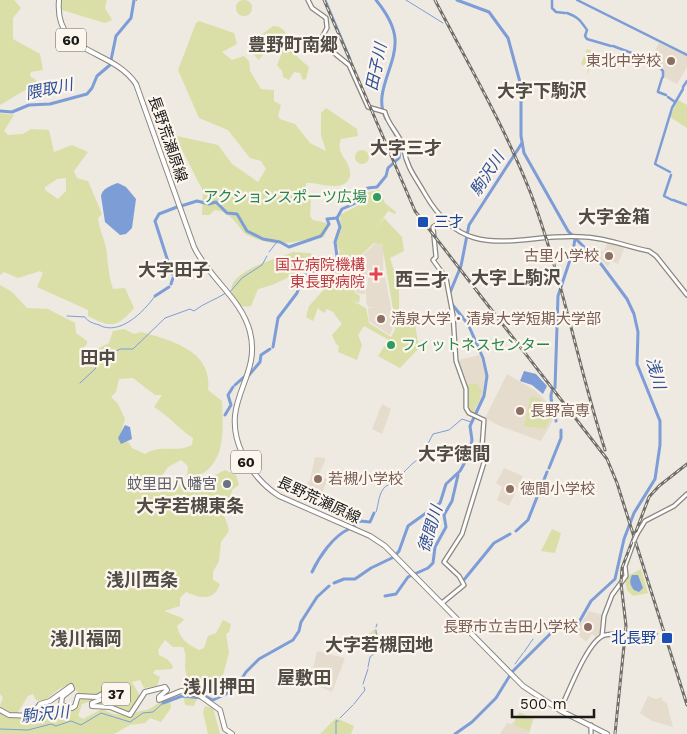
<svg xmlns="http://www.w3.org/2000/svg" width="687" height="734" font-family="'Work Sans','Noto Sans JP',sans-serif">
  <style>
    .built { fill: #e6dcce }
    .green { fill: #dadfa7; fill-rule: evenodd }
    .water { fill: #7d9dd7 }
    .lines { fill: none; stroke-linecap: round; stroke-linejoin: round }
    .stream { stroke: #7d9dd7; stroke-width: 1 }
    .canal { stroke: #7d9dd7; stroke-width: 2.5 }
    .river { stroke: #7d9dd7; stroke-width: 3 }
    .secondary-casing { stroke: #8b867f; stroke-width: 5.5 }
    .primary-casing { stroke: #8b867f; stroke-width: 6 }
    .secondary { stroke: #fff; stroke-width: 3 }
    .primary { stroke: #fff; stroke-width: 4 }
    .rail-casing { stroke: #706e69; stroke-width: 3 }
    .rail { stroke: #fcf6ef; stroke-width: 1; stroke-dasharray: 4; stroke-linecap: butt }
    .secondary-bridge-casing { stroke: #8b867f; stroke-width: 5.5; stroke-linecap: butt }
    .secondary-bridge { stroke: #fff; stroke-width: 3 }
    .education-dot { fill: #8d6e63; stroke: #fcf6ef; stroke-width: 2 }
    .leisure-dot { fill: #2e9e5b; stroke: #fcf6ef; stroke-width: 2 }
    .transit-dot { fill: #1a4fb4; stroke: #fcf6ef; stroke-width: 2 }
    .health-dot { fill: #e0444e; stroke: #fcf6ef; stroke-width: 2 }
    .worship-dot { fill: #6b7280; stroke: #fcf6ef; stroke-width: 2 }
    .labels { text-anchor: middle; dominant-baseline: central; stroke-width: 4.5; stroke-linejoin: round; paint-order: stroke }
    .shield { fill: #fcf6ef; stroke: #5e5c58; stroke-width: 1 }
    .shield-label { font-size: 14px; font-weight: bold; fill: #1b1a17 }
    .education-label { font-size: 15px; fill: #785e54; stroke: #fcf6ef; text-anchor: start }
    .street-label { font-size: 15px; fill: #1b1a17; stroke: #fcf6ef }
    .leisure-label { font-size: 15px; fill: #27864d; stroke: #fcf6ef; text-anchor: end }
    .transit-label { font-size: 15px; fill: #164399; stroke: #fcf6ef; text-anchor: start }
    .health-label { font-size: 15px; fill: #be3a42; stroke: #fcf6ef; text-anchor: end }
    .worship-label { font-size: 15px; fill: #5b616d; stroke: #fcf6ef; text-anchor: end }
    .water-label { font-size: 16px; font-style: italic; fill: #2d5098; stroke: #fcf6ef }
    .quarter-label { font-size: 18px; font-weight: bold; fill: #504c46; stroke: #fcf6ef }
  </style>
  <rect width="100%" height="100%" fill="#eee9e1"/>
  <g class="built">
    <path d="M 659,43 L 687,56 L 687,67 L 677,84 L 664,77 L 664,69 L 651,58 Z"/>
    <path d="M 608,241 L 622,246 L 624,249 L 618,264 L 611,261 L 608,267 L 595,254 L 597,249 L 604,251 Z"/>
    <path d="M 376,243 L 380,243 L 384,248 L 383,266 L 394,324 L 390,335 L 369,321 L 368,308 L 375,307 L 368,307 L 366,302 L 366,289 L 368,283 L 367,272 L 365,294 L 356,293 L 356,273 L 359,273 L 360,257 Z"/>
    <path d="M 480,355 L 487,380 L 487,388 L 475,413 L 467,409 L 467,382 L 458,360 Z"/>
    <path d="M 507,374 L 536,391 L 549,404 L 554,418 L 541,441 L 500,426 L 485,418 Z"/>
    <path d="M 382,404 L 391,409 L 382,434 L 372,429 Z"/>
    <path d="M 315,457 L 325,458 L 325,461 L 319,474 L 327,480 L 319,500 L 304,488 L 310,480 Z"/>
    <path d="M 504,468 L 523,476 L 509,506 L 497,500 L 502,487 L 496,483 Z"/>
    <path d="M 589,611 L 603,615 L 599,634 L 596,637 L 592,634 L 586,642 L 571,628 L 581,623 Z"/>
    <path d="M 317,651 L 345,658 L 332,692 L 316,685 L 321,675 L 312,673 Z"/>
    <path d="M 648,696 L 656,699 L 662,697 L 662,700 L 667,703 L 673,727 L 652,721 L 640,713 Z"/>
    <path d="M 519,712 L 534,718 L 529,734 L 500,734 L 507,723 L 512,724 Z"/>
  </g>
  <g class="green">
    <circle cx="244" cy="8" r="8"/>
    <path d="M 0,0 L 14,0 L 21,8 L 13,18 L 13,39 L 40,54 L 43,70 L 31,72 L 30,76 L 36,80 L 38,89 L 34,91 L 27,89 L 0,105 Z"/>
    <path d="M 56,0 L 107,0 L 105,8 L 112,20 L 105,23 L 62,10 L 56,5 Z"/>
    <path d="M 199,21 L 234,33 L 237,44 L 222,52 L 232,60 L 244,56 L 249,61 L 250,71 L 261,89 L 274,90 L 274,101 L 281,105 L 278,116 L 280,119 L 295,124 L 310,143 L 326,151 L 321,135 L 321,113 L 326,108 L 357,129 L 358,136 L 341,139 C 335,154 349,159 350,172 C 351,197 313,180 306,183 L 306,194 L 311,200 L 310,216 L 313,220 L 330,224 L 324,237 C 291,241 278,250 245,234 C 237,224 230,212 215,210 L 209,215 L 202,215 L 203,191 L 177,140 L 177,136 L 218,145 L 232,164 L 258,182 L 266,169 L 261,161 L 250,158 L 228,130 L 199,118 L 178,70 L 196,23 Z"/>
    <path d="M 273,26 C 288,27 287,38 292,49 C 295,56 303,62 309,67 L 306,79 L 303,80 L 300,73 L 294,72 L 289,80 L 283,77 L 282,71 L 277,65 L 282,53 L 274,43 L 269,46 L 259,60 L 254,55 L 257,38 Z"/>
    <path d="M 587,49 L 595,52 L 587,76 L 588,68 L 581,64 Z"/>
    <path d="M 678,100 L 687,105 L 687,128 L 670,117 Z"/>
    <path d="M 0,113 L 14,115 L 4,131 L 8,135 L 23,134 L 31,129 L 49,130 L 54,152 L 72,145 L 88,152 L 74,171 L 77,178 L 88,181 L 102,214 L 98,218 C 99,231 106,241 107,254 C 108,267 109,276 113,289 L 125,288 L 134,308 C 117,328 111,328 88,316 L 88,310 L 37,287 L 43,273 L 40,271 L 18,278 L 4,272 L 0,275 ZM 66,178 L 66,191 L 58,199 L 45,190 L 45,187 L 57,179 Z"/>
    <circle cx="362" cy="157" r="7"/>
    <path d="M 379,190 L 385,203 L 396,212 L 395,214 L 388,211 L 375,230 L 384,218 L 402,237 L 404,251 L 390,258 L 399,286 L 399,319 L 394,315 L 382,244 L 374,243 L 360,256 L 358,272 L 355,272 L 355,293 L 360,296 L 359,303 L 351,300 L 366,308 L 369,323 L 391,337 L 395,330 L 394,318 L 398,322 L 414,318 L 419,348 L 400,368 L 378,356 L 389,340 L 364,326 L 358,335 L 362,345 L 357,360 L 338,352 L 339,346 L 336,344 L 332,335 L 342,324 L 333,312 L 327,309 L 324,313 L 318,308 L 313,321 L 306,317 L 309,306 L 329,284 L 347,285 L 329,283 C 328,272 336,270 340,262 L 339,252 L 343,250 L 340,251 L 336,244 L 341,230 L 340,215 L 359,205 L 368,192 Z"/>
    <path d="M 293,252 L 310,253 L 316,257 L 315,266 C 308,272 300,270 292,275 C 280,282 271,286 258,289 L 251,306 C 235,311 225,290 236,279 C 250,265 275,259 293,252 Z"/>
    <path d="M 0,285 L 12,292 L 27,308 L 48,309 L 75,323 L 76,333 L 87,341 L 87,344 L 79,352 L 81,364 L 87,364 L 97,349 L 109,343 L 113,331 L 124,329 L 134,334 L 141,332 C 170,340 213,350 208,390 L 222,401 C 223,432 227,468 190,479 L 187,478 L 188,466 L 181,460 L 168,467 L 162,476 L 155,476 L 156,488 L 169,492 L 176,478 C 198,490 205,480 225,470 L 236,475 L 239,485 L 232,490 L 229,502 L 223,502 L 223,511 L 229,511 L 229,514 L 224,516 C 231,533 230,529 221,542 L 219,561 L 213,572 L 213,580 L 220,584 C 214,602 199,598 186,592 L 180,598 L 180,606 L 164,611 L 182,618 L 184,620 L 177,626 C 180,639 187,644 199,650 L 204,648 L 208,636 L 216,633 L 223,620 L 231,624 L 229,632 L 226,634 L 229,653 L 223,675 L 218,684 L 207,689 L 204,683 L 199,682 L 200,692 L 194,706 L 185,705 L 184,699 L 179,695 L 190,693 C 192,685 186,677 185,668 C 185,660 187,655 183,647 L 173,647 L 165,640 L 158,650 L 159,655 L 167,659 L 173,666 L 172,669 L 155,670 L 153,673 L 160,677 L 157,686 L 144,688 L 140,680 L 132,682 L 140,696 L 129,712 L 92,701 L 82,704 L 78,716 L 83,719 L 102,709 L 113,714 L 132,716 C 138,709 144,712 151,708 C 158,704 162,700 170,697 L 171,708 L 161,722 L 150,718 L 145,723 L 130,725 L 114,734 L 0,734 L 0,712 L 5,712 L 0,705 L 3,698 L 0,694 ZM 133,378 L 155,395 L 162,395 L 154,407 C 170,417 178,428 193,438 L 192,445 C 178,453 160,444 145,454 L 132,448 L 128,442 L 121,441 L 120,436 L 125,419 L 118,404 L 111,397 L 116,392 L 119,379 ZM 70,684 L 78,692 L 78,699 L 70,709 L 47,705 L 39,715 L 31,719 L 18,712 L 28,696 L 33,694 L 36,700 L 44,701 L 59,689 ZM 116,685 L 123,685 L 126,698 L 122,700 L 109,695 Z"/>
    <path d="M 468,384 L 477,384 L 482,391 L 477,406 L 475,405 L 475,411 L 469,411 Z"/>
    <path d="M 531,396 C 544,399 547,405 551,417 L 545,429 L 524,426 Z"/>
    <path d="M 552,529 L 561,533 L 555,553 L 541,551 Z"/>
    <path d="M 641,569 L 648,593 L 633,596 L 627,590 L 625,581 L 629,575 Z"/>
    <path d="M 375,629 L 383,641 L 373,648 L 365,637 Z"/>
    <path d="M 205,706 L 213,708 L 220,734 L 208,734 L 203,712 Z"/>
    <path d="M 519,713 L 533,719 L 529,731 L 514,725 Z"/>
    <path d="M 336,718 L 354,726 L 351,734 L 320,734 Z"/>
  </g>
  <g class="water">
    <path d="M 118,183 L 126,187 L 136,199 L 132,228 L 126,234 L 120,235 L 105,222 L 101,196 C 102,189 111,185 118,183 Z"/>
    <path d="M 524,371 L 536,374 L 547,386 L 543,394 L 532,385 L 520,381 Z"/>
    <path d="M 125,425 L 130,427 L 132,439 L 121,444 L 118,438 Z"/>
    <path d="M 632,575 L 638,575 L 643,588 L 639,592 L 634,590 C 630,585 629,581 632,575 Z"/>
  </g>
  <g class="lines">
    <g class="stream">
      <path d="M 326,0 L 351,59 L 349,63"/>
      <path d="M 406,0 L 443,23"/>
      <path d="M 136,1 L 137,0"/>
      <path d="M 269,252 L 277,242"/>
      <path d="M 230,292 L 242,278 L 262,265 L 267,256"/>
      <path d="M 67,316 L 85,317 C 88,322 93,323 99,325 C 119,336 143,313 155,296"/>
      <path d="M 80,383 L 95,369 L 101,356 L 121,349 L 133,349 L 165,318 L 190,309 L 194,311 C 204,303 215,300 226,293"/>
      <path d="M 376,512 C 379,504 378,493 386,486 C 390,483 397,484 402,481 L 404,472 C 408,468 415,460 420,459 L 433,434 L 449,430 L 462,419 L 471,422"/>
      <path d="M 376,627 L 377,624"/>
      <path d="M 376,630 L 377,645"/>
      <path d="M 375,652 L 376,648"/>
      <path d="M 524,652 L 533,639"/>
      <path d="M 515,664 L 523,653"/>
      <path d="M 368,667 L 370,657 L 375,653"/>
      <path d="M 512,671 L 512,672"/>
      <path d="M 363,684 L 368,669"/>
      <path d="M 354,704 L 365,690 L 364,687"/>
      <path d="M 340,718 L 353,705"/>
      <path d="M 0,729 L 28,730 L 51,724 L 56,726 L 71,721 L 81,725 L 101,713 L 130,722 L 143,713 L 153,712 L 163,703"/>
      <path d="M 336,734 L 336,721 L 338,721"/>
    </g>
    <g class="canal">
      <path d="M 552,0 L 552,8 L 556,12 L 565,13"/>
      <path d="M 577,0 L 687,55"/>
      <path d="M 567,13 C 578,17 580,20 587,30 L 585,36 L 587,39 L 611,46"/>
      <path d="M 613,46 L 653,61 L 663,71 L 663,77"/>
      <path d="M 683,87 L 687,81"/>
      <path d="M 658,91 L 662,78"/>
      <path d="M 658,92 L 666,95"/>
      <path d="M 668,97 L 675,102"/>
      <path d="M 670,172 L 655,164 L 672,108 L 683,89"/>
      <path d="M 671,175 L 664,196 L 672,200"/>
      <path d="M 673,200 L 687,205"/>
    </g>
    <g class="river">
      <path d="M 376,0 C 385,11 394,24 395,39 C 397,66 372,93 386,119"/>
      <path d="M 0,111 L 12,112 L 29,105 L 50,104 L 87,94 L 92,88 L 97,76 L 110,65 L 116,36 L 131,18 L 134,0"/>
      <path d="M 181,206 L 197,201 L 209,204 L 216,202 L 227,213 L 237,214 L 247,231 L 263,239 L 280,242 L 289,247 L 321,236 L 329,224 L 327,219 L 337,218"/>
      <path d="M 337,218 L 342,209 L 358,202 L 363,191 L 368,188 L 377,187 L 386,176 L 388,168 L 399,158 L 401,144 L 391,127"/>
      <path d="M 172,274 L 155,221 L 159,214 L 177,207"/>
      <path d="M 171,284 L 173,278"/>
      <path d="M 449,295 L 461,266 L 469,225 L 522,143"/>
      <path d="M 155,296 L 169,287"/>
      <path d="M 273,347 L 278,318 L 297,293 L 303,276 L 338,264 L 335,242 L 340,227 L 337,218"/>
      <path d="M 249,375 L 260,362 L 261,355 L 270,349"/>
      <path d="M 235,385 L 244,377"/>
      <path d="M 555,388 L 558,296 L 573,251 L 575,239"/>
      <path d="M 552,391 C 548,401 556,410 556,421"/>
      <path d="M 225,415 L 231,405 L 228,395 L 233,387"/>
      <path d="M 549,468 L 561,438 L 561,430"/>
      <path d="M 353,527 L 360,521 L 370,522 L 374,513"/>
      <path d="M 516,531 L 528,520 L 547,472"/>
      <path d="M 312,572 C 319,557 333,536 349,529"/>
      <path d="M 463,581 L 494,543 L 510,534"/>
      <path d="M 334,583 L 344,579 L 355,579 L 371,568 L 394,557 L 399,551 L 408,526 L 440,503 L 446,484 L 460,471 L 469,455 L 472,440 L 470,426 L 484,396 L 487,376 L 483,358 L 468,324 L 451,303"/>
      <path d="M 385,596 L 396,594 L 408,577 L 428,568 L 433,563 L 435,547 L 446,527 L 444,515 L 452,501 L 458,475"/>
      <path d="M 163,703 L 182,696 L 203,698 L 205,696 L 213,700 L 226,694 L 239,683 L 246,672 L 259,659 L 293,640 L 299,631 L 301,622 L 317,597 L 329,586"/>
      <path d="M 455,734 L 472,722 L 496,698 L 512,672 L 555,629 L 578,624 L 591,601 L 615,579 L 624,539 L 634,513 L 655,479 L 660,445 L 660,421 L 637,364 L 638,332 L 634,314 L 627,299 L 601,264 L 568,231 L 524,153 L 521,136 L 521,86 L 508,38 L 489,12 L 457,0"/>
    </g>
    <defs>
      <g id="secondary">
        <path d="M 308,0 L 312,8 L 326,18 L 327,28 L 321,39 L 328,48 L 349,65 L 368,107 L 385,112 C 388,126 402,136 404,150 C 407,168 416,178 425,194 C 467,267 518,232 585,237 C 607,238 628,247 649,251 L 656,256 L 687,295"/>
        <path d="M 637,534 L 645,521 L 674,506 L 687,494"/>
        <path d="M 442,603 L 464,585 L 459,576 L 444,562 L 462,534 L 486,456 L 482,447 L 484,420 L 469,413 L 466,408 L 466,389 L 456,361 L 453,315 L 446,278 L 433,260 L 436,257 L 433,227 L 443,220"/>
        <path d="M 602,636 L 604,616 L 612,595 L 626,576 L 625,566 L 634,541"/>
        <path d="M 560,710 C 568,694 588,639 605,635 C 620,632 639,635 655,634"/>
        <path d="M 591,734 L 591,725"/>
      </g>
      <g id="primary">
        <path d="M 59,0 C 54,56 111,47 136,84 L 194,247 C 208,277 242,299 250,332 C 262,379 218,400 242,453 C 251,472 262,485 279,496 L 370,536 L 385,546 L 523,686 L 561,711 L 607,734"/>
        <path d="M 0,710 L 9,715 L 32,716 L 40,704 L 50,701 L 71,686 L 72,689 L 62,697 L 61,705 L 72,708 L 75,706 L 78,696 L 97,697 L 114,688 L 117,690 L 116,694 L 92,703 L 92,706 L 110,707 L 130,715 L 145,692 L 165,687 L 167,690 L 159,697 L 159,700 L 181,691 L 199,695 L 220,710 L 225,729 L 232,734"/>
      </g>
    </defs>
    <use href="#secondary" class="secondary-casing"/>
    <use href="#primary" class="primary-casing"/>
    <use href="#secondary" class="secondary"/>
    <use href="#primary" class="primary"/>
    <defs>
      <g id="rail">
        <path d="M 324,0 L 415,211 L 607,459 L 617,483 L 687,705"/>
        <path d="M 435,0 C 468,64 505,127 531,194 C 562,277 578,365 605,450"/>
        <path d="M 615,734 L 626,626 L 621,583 L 622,568 L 649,497 L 659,486 L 687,464"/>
      </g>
    </defs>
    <use href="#rail" class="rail-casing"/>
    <use href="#rail" class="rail"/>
    <defs>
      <path id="secondary-bridge" d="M 634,541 L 637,534"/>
    </defs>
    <use href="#secondary-bridge" class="secondary-bridge-casing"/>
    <use href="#secondary-bridge" class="secondary-bridge"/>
  </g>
  <g class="education-dot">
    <circle cx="671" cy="61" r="5"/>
    <circle cx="609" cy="256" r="5"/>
    <circle cx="381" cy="319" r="5"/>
    <circle cx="520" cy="411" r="5"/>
    <circle cx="318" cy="479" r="5"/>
    <circle cx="510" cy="489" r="5"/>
    <circle cx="588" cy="627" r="5"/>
  </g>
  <g class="leisure-dot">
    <circle cx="377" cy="197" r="5"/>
    <circle cx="391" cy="345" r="5"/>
  </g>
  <g class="transit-dot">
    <rect x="417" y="216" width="12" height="12" rx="2.5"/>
    <rect x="661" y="632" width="12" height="12" rx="2.5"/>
  </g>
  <path class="health-dot" d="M373.5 266.5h5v5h5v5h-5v5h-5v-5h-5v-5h5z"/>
  <circle class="worship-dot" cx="227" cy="484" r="5"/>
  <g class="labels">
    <g class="shield">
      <rect x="56" y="28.5" width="30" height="23" rx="4"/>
      <rect x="231" y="450.5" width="30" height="23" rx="4"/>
      <rect x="102" y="682.5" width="28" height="23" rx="4"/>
    </g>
    <g class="shield-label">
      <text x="71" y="40">60</text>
      <text x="246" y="462">60</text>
      <text x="116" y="694">37</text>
    </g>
    <g class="education-label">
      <text x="661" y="61" text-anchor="end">東北中学校</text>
      <text x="599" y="256" text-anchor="end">古里小学校</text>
      <text x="391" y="319">清泉大学・清泉大学短期大学部</text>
      <text x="530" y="411">長野高専</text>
      <text x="328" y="479">若槻小学校</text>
      <text x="520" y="489">徳間小学校</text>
      <text x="578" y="627" text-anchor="end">長野市立吉田小学校</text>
    </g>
    <g class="street-label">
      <text transform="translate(168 139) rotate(71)">長野荒瀬原線</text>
      <text transform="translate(319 500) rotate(25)">長野荒瀬原線</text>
    </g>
    <g class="leisure-label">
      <text x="367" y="197">アクションスポーツ広場</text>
      <text x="401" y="345" text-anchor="start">フィットネスセンター</text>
    </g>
    <g class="transit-label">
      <text x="434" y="222">三才</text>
      <text x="656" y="638" text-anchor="end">北長野</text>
    </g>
    <g class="health-label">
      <text x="365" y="265">国立病院機構<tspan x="365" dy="17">東長野病院</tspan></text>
    </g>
    <g class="worship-label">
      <text x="217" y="484">蚊里田八幡宮</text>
    </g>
    <g class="water-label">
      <text transform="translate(376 67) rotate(-78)">田子川</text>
      <text transform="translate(49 89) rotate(-12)">隈取川</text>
      <text transform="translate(487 174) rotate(-57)">駒沢川</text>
      <text transform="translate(656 373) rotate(75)">浅川</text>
      <text transform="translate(430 529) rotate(-73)">徳間川</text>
      <text transform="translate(45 714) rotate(-6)">駒沢川</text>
    </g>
    <g class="quarter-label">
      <text x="293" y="44">豊野町南郷</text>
      <text x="542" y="90">大字下駒沢</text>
      <text x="406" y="147">大字三才</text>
      <text x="614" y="216">大字金箱</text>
      <text x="174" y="269">大字田子</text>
      <text x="516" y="277">大字上駒沢</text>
      <text x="422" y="279">西三才</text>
      <text x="98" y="357">田中</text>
      <text x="454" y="453">大字徳間</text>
      <text x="190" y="505">大字若槻東条</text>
      <text x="142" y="579">浅川西条</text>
      <text x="86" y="638">浅川福岡</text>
      <text x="379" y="644">大字若槻団地</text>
      <text x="304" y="677">屋敷田</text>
      <text x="219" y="686">浅川押田</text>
    </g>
  </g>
  <path d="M512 709v8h82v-8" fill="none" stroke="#1b1a17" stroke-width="2.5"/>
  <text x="520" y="709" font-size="15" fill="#1b1a17" stroke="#fcf6ef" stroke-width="4" paint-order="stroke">500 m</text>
</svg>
